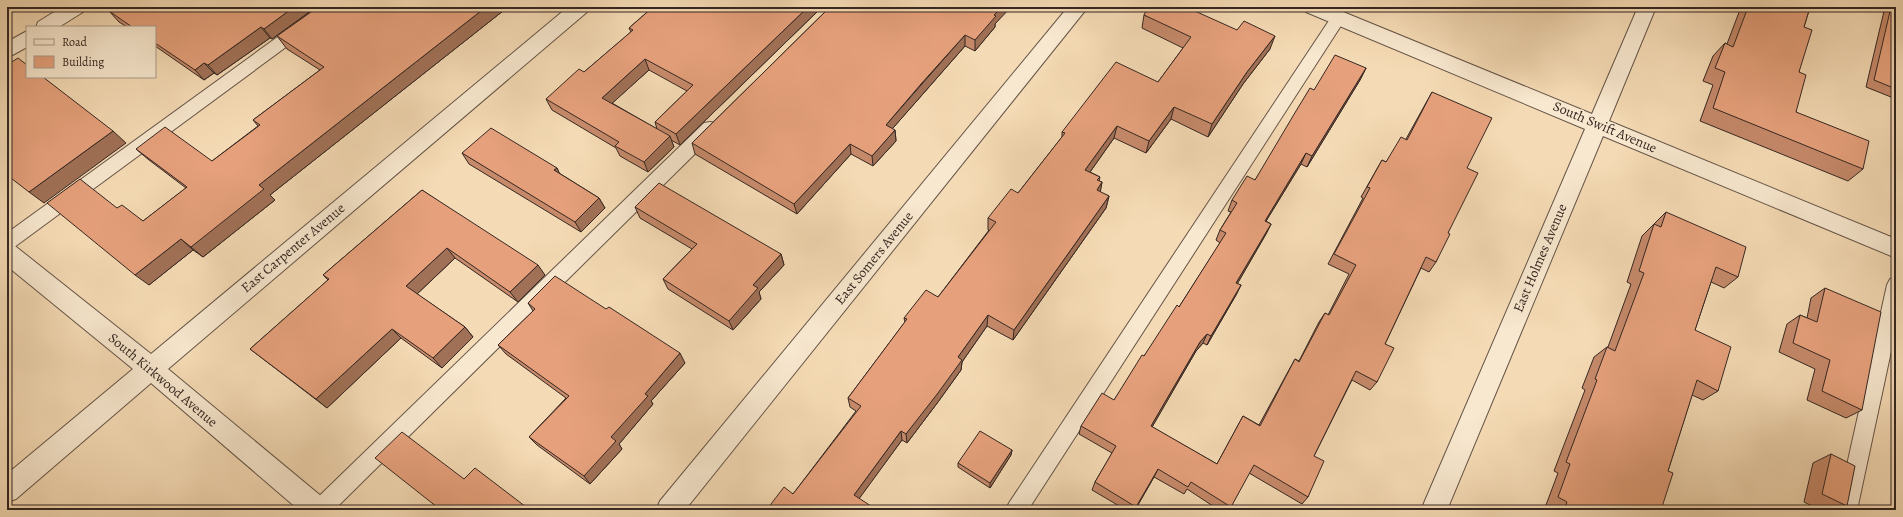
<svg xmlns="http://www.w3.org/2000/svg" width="1903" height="517" font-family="Alegreya,serif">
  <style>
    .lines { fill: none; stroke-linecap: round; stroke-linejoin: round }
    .lane-casing { stroke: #655447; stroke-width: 2 }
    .street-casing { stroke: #655447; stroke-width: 2 }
    .lane { fill: #f8e8cf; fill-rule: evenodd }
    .street { fill: #f8e8cf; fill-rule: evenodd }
    .wall { fill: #c68a6b; stroke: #352722; fill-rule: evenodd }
    .shaded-wall { fill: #a17157; stroke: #352722 }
    .building { fill: #e6a17c; stroke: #352722 }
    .labels { text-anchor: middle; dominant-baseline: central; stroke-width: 3; stroke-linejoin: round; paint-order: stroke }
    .street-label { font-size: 14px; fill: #352722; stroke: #f8e8cf }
  </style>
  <rect width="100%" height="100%" fill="#f5dbb5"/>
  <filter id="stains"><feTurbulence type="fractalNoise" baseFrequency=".005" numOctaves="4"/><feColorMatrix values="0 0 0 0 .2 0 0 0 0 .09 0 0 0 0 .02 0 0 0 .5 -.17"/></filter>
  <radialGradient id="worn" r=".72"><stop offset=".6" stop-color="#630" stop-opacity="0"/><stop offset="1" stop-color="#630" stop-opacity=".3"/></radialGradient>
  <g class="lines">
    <defs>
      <g id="lane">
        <path d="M 319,7 L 338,7 L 335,11 L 13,248 L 7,250 L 7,233 Z"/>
        <path d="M 1339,11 L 1344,13 L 1347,17 L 1344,21 L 1028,510 L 1006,510 L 1009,503 L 1334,13 Z"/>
        <path d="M 710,122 L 716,123 L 718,128 L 716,133 L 334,510 L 309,510 L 312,503 L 704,123 Z"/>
        <path d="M 1896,277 L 1896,328 L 1857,510 L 1837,510 L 1887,285 L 1890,279 Z"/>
      </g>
      <g id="street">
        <path d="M 62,7 L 85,7 L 83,12 L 59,27 L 36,27 L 38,22 Z"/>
        <path d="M 568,7 L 589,7 L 587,12 L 168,369 L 327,501 L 331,510 L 299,510 L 151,383 L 16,499 L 7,502 L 7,474 L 133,369 L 7,266 L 7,244 L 15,246 L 151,354 Z"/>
        <path d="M 1068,7 L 1088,7 L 685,510 L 656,510 L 660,501 Z"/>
        <path d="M 1304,7 L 1331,7 L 1592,114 L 1638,7 L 1656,7 L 1609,121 L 1896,239 L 1896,258 L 1603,136 L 1447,510 L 1421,510 L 1585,129 L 1306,12 Z"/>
        <path d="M 27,31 L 27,47 L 7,58 L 7,42 Z"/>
      </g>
    </defs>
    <use href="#lane" class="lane-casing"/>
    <use href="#street" class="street-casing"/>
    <use href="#lane" class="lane"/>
    <use href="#street" class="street"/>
  </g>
  <g class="wall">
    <path d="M 115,7 L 316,7 L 272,39 L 270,38 L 217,75 L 214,73 L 204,80 L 155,46 L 155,27 L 127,27 L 119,22 L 109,11 Z"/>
    <path d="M 318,7 L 508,7 L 270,195 L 275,200 L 203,257 L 193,250 L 149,285 L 117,208 L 143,221 L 186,188 L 149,160 L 136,149 L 212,161 L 258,126 L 253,120 L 320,70 L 287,49 L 277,36 Z"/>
    <path d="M 653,7 L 822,7 L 680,145 L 671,140 L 674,147 L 648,172 L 620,156 L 616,148 L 552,110 L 546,99 L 584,72 L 631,32 L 629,28 ZM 649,70 L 687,91 L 655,122 L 657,129 L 612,103 Z"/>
    <path d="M 830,7 L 995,24 L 995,27 L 975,51 L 965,46 L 922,95 L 892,129 L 895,130 L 896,141 L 873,166 L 851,154 L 797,214 L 695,154 L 692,143 Z"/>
    <path d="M 1741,7 L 1810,7 L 1804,27 L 1799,72 L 1796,112 L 1863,169 L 1848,181 L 1700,121 L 1713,85 L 1703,81 L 1713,56 L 1725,43 L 1727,44 Z"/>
    <path d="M 1885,7 L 1896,7 L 1896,99 L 1866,87 Z"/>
    <path d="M 1144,15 L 1270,49 L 1243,84 L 1208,137 L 1171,119 L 1146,153 L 1114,138 L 1090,172 L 1100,177 L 1099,181 L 1102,182 L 1100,192 L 1109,196 L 1106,208 L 1013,340 L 987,326 L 962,362 L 961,370 L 938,402 L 907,443 L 902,440 L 859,498 L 768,508 L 793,494 L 856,411 L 850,407 L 848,398 L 905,322 L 904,318 L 938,297 L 989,230 L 988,230 L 988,218 L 1018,193 L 1062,137 L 1062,132 L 1158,82 L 1183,48 L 1142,28 Z"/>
    <path d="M 1366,68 L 1360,80 L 1307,167 L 1301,164 L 1266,221 L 1271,224 L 1266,234 L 1237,284 L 1241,285 L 1236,295 L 1207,345 L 1203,343 L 1196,351 L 1152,427 L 1217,464 L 1243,416 L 1259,425 L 1290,368 L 1295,359 L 1299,361 L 1319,322 L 1325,313 L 1328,315 L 1349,274 L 1328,264 L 1363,198 L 1361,197 L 1382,160 L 1386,162 L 1406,139 L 1432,92 L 1467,168 L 1448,233 L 1436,262 L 1429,272 L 1421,268 L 1385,344 L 1377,382 L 1370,390 L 1352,380 L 1314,456 L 1308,497 L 1302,504 L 1249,473 L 1229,510 L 1219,510 L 1187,489 L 1184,494 L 1154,477 L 1135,510 L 1126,510 L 1092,490 L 1095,482 L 1112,453 L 1079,434 L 1081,426 L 1114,400 L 1144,356 L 1179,307 L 1220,243 L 1216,240 L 1220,230 L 1231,212 L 1228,211 L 1232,200 L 1255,180 L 1314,90 Z"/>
    <path d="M 462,153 L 557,168 L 559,173 L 599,198 L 605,208 L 581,232 L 469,164 Z"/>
    <path d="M 422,190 L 545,275 L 518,302 L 455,258 L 417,294 L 465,327 L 473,337 L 442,368 L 401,338 L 327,408 L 250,349 L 328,280 L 323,275 Z"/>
    <path d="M 635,207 L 781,254 L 784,265 L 759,292 L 761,299 L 733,330 L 668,289 L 663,279 L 692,249 L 640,218 Z"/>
    <path d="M 1666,212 L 1738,277 L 1724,288 L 1711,282 L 1695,330 L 1718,391 L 1703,400 L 1692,395 L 1668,471 L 1661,510 L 1554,510 L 1546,505 L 1558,473 L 1554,471 L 1585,390 L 1582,388 L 1594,357 L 1607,347 L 1608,347 L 1631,284 L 1627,282 L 1642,236 Z"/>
    <path d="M 1825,288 L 1862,410 L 1846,418 L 1807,400 L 1815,369 L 1779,352 L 1787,324 L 1800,315 L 1807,318 L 1811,298 Z"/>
    <path d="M 528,303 L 685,363 L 651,401 L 653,404 L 619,444 L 622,449 L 590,484 L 537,445 L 529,437 L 566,398 L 506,354 L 498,345 L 533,311 Z"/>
    <path d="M 1012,450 L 1011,455 L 990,488 L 958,467 L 958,463 Z"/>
    <path d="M 1831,454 L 1847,506 L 1838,510 L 1820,510 L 1804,502 L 1813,463 Z"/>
  </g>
  <g class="shaded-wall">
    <path d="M 294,7 L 316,7 L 272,39 L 264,29 Z"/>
    <path d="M 486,7 L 508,7 L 270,195 L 275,200 L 203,257 L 191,247 L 259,185 Z"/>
    <path d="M 808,7 L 822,7 L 680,145 L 676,134 Z"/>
    <path d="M 1002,7 L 1011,7 L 995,24 L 995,27 L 975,51 L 975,40 L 994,15 Z"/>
    <path d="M 261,27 L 270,38 L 217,75 L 208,65 Z"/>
    <path d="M 965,35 L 965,46 L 886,136 L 886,125 Z"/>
    <path d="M 1275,36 L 1270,49 L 1243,84 L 1208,137 L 1212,124 L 1247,72 Z"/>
    <path d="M 645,59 L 649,70 L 607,108 L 602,98 Z"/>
    <path d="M 204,63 L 214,73 L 204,80 L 195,70 Z"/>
    <path d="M 1366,68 L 1360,80 L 1307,167 L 1312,156 Z"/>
    <path d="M 1174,107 L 1171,119 L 1146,153 L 1149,141 Z"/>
    <path d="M 1117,126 L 1114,138 L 1083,182 L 1085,170 Z"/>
    <path d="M 895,130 L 896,141 L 873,166 L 872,156 Z"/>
    <path d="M 113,131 L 126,143 L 44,203 L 29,192 Z"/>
    <path d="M 670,136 L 674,147 L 648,172 L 644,162 Z"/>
    <path d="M 850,144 L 851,154 L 797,214 L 794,204 Z"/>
    <path d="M 1306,153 L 1301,164 L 1260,231 L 1265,221 Z"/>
    <path d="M 557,168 L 562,179 L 554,170 Z"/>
    <path d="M 1102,182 L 1100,194 L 1097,190 Z"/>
    <path d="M 1109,196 L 1106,208 L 1013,340 L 1014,330 Z"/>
    <path d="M 599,198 L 605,208 L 581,232 L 575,222 Z"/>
    <path d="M 1271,224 L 1266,234 L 1232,293 L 1236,283 Z"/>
    <path d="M 181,239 L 193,250 L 149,285 L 135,275 Z"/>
    <path d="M 447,248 L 455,258 L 415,296 L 406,286 Z"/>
    <path d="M 781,254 L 784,265 L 759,292 L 761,299 L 733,330 L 729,321 L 753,285 Z"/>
    <path d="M 538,265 L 545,275 L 518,302 L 510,292 Z"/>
    <path d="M 1241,285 L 1236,295 L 1207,345 L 1211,336 Z"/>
    <path d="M 988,315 L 987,326 L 962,362 L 961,370 L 938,402 L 907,443 L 906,434 L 958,357 Z"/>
    <path d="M 465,327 L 473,337 L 442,368 L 433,358 Z"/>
    <path d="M 392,329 L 401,338 L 327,408 L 316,399 Z"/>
    <path d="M 1207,334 L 1203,343 L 1196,351 L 1148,434 L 1151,426 L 1200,342 Z"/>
    <path d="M 680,353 L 685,363 L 651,401 L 653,404 L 619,444 L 622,449 L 590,484 L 584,476 L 611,437 L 645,394 Z"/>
    <path d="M 901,431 L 902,440 L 856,503 L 854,495 Z"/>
    <path d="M 1012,450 L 1011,455 L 990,488 L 990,483 Z"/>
    <path d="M 1158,469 L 1154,477 L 1135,510 L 1136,507 Z"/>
  </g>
  <g class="building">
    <path d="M 115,7 L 294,7 L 264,29 L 261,27 L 208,65 L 204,63 L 195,70 L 155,43 L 155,27 L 132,27 L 109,11 Z"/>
    <path d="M 318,7 L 486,7 L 259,185 L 264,189 L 191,247 L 181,239 L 135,275 L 47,203 L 80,179 L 117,208 L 122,205 L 143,221 L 187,187 L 136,149 L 165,127 L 212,161 L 260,125 L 253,120 L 324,67 L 277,36 Z"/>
    <path d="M 653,7 L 808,7 L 676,134 L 655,122 L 693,85 L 645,59 L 602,98 L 670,136 L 644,162 L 615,146 L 619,142 L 546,99 L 579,69 L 584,72 L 633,30 L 629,28 Z"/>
    <path d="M 830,7 L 1002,7 L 994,15 L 996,16 L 975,40 L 965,35 L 921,84 L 886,125 L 895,130 L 872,156 L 850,144 L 794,204 L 692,143 Z"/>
    <path d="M 1148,7 L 1186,7 L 1237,30 L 1244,21 L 1275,36 L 1247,72 L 1212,124 L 1174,107 L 1149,141 L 1117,126 L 1085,170 L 1100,177 L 1097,180 L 1102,182 L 1097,190 L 1109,196 L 1014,330 L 988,315 L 958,357 L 962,360 L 938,393 L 906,434 L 901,431 L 854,495 L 871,506 L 868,510 L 760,510 L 764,505 L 768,508 L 784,487 L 793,494 L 861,406 L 848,398 L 907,319 L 904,318 L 926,290 L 938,297 L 996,222 L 988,218 L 1011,189 L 1018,193 L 1065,133 L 1062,132 L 1116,62 L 1158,82 L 1191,37 L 1144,15 Z"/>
    <path d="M 1748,7 L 1810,7 L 1804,27 L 1812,30 L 1799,72 L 1806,75 L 1796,112 L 1869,141 L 1863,169 L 1713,108 L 1725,72 L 1715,68 L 1725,43 L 1733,47 Z"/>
    <path d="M 1891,7 L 1896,7 L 1896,89 L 1874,80 Z"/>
    <path d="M 1335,55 L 1366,68 L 1312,156 L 1306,153 L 1265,221 L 1271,224 L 1236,283 L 1241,285 L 1211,336 L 1207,334 L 1200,342 L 1151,426 L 1217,464 L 1243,416 L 1260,426 L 1295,359 L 1299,362 L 1325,313 L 1329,315 L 1356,265 L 1334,254 L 1370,188 L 1367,187 L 1382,160 L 1386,162 L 1401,137 L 1407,140 L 1432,92 L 1492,118 L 1467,168 L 1478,173 L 1448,233 L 1450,234 L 1436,262 L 1426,257 L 1385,344 L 1394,348 L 1377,382 L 1356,371 L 1314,456 L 1324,461 L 1308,497 L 1254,465 L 1231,507 L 1191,482 L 1188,487 L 1158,469 L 1136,507 L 1095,482 L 1116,446 L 1081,426 L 1102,393 L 1114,400 L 1142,355 L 1144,356 L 1177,305 L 1179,307 L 1226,233 L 1220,230 L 1237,203 L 1232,200 L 1247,176 L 1255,180 L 1296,111 L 1310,88 L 1314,90 Z"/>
    <path d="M 18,58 L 27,65 L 27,77 L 43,77 L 113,131 L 29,192 L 7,175 L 7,65 Z"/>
    <path d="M 491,128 L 557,168 L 554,170 L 599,198 L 575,222 L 462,153 Z"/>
    <path d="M 659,183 L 781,254 L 753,285 L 758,288 L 729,321 L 663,279 L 697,244 L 635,207 Z"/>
    <path d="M 422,190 L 538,265 L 510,292 L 447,248 L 406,286 L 465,327 L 433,358 L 392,329 L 316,399 L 250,349 L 329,279 L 323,275 Z"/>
    <path d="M 1666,212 L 1746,247 L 1738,277 L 1716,267 L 1695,330 L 1731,347 L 1718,391 L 1697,380 L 1668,471 L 1673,473 L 1661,510 L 1564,510 L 1567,502 L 1558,497 L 1570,464 L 1566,462 L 1597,380 L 1595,379 L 1607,347 L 1615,351 L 1644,273 L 1639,271 L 1654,224 L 1661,227 Z"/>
    <path d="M 555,276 L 606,309 L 609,307 L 680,353 L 645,394 L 648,396 L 611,437 L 616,441 L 584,476 L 529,437 L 569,396 L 498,345 L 535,309 L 528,303 Z"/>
    <path d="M 1825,288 L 1881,312 L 1862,410 L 1822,391 L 1830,360 L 1793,343 L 1800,315 L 1817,322 Z"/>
    <path d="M 980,431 L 1012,450 L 990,483 L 958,463 Z"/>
    <path d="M 402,432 L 464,479 L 475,468 L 530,510 L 435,510 L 437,507 L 375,458 Z"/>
    <path d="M 1831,454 L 1855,466 L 1847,506 L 1822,494 Z"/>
  </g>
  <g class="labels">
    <g class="street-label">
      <text transform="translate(1605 127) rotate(23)">South Swift Avenue</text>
      <text transform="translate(293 248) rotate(-40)">East Carpenter Avenue</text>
      <text transform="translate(874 258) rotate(-51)">East Somers Avenue</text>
      <text transform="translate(1540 258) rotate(-67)">East Holmes Avenue</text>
      <text transform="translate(163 380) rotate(40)">South Kirkwood Avenue</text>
    </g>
  </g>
  <rect width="1903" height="517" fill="none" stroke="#f5dbb5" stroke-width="24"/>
  <rect x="8" y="8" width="1887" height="501" fill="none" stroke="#352722" stroke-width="2"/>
  <rect x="12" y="12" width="1879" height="493" fill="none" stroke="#352722"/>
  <rect x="26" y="26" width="130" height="52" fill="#f8e8cf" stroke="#aa9b8a"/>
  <rect x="34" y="39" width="20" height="6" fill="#f8e8cf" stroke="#aa9b8a"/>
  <text x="62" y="46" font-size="12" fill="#352722">Road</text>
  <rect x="34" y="56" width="20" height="12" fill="#e6a17c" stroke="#aa9b8a"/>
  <text x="62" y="66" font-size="12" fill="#352722">Building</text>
  <rect width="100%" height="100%" filter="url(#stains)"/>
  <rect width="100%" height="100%" fill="url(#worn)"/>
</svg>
